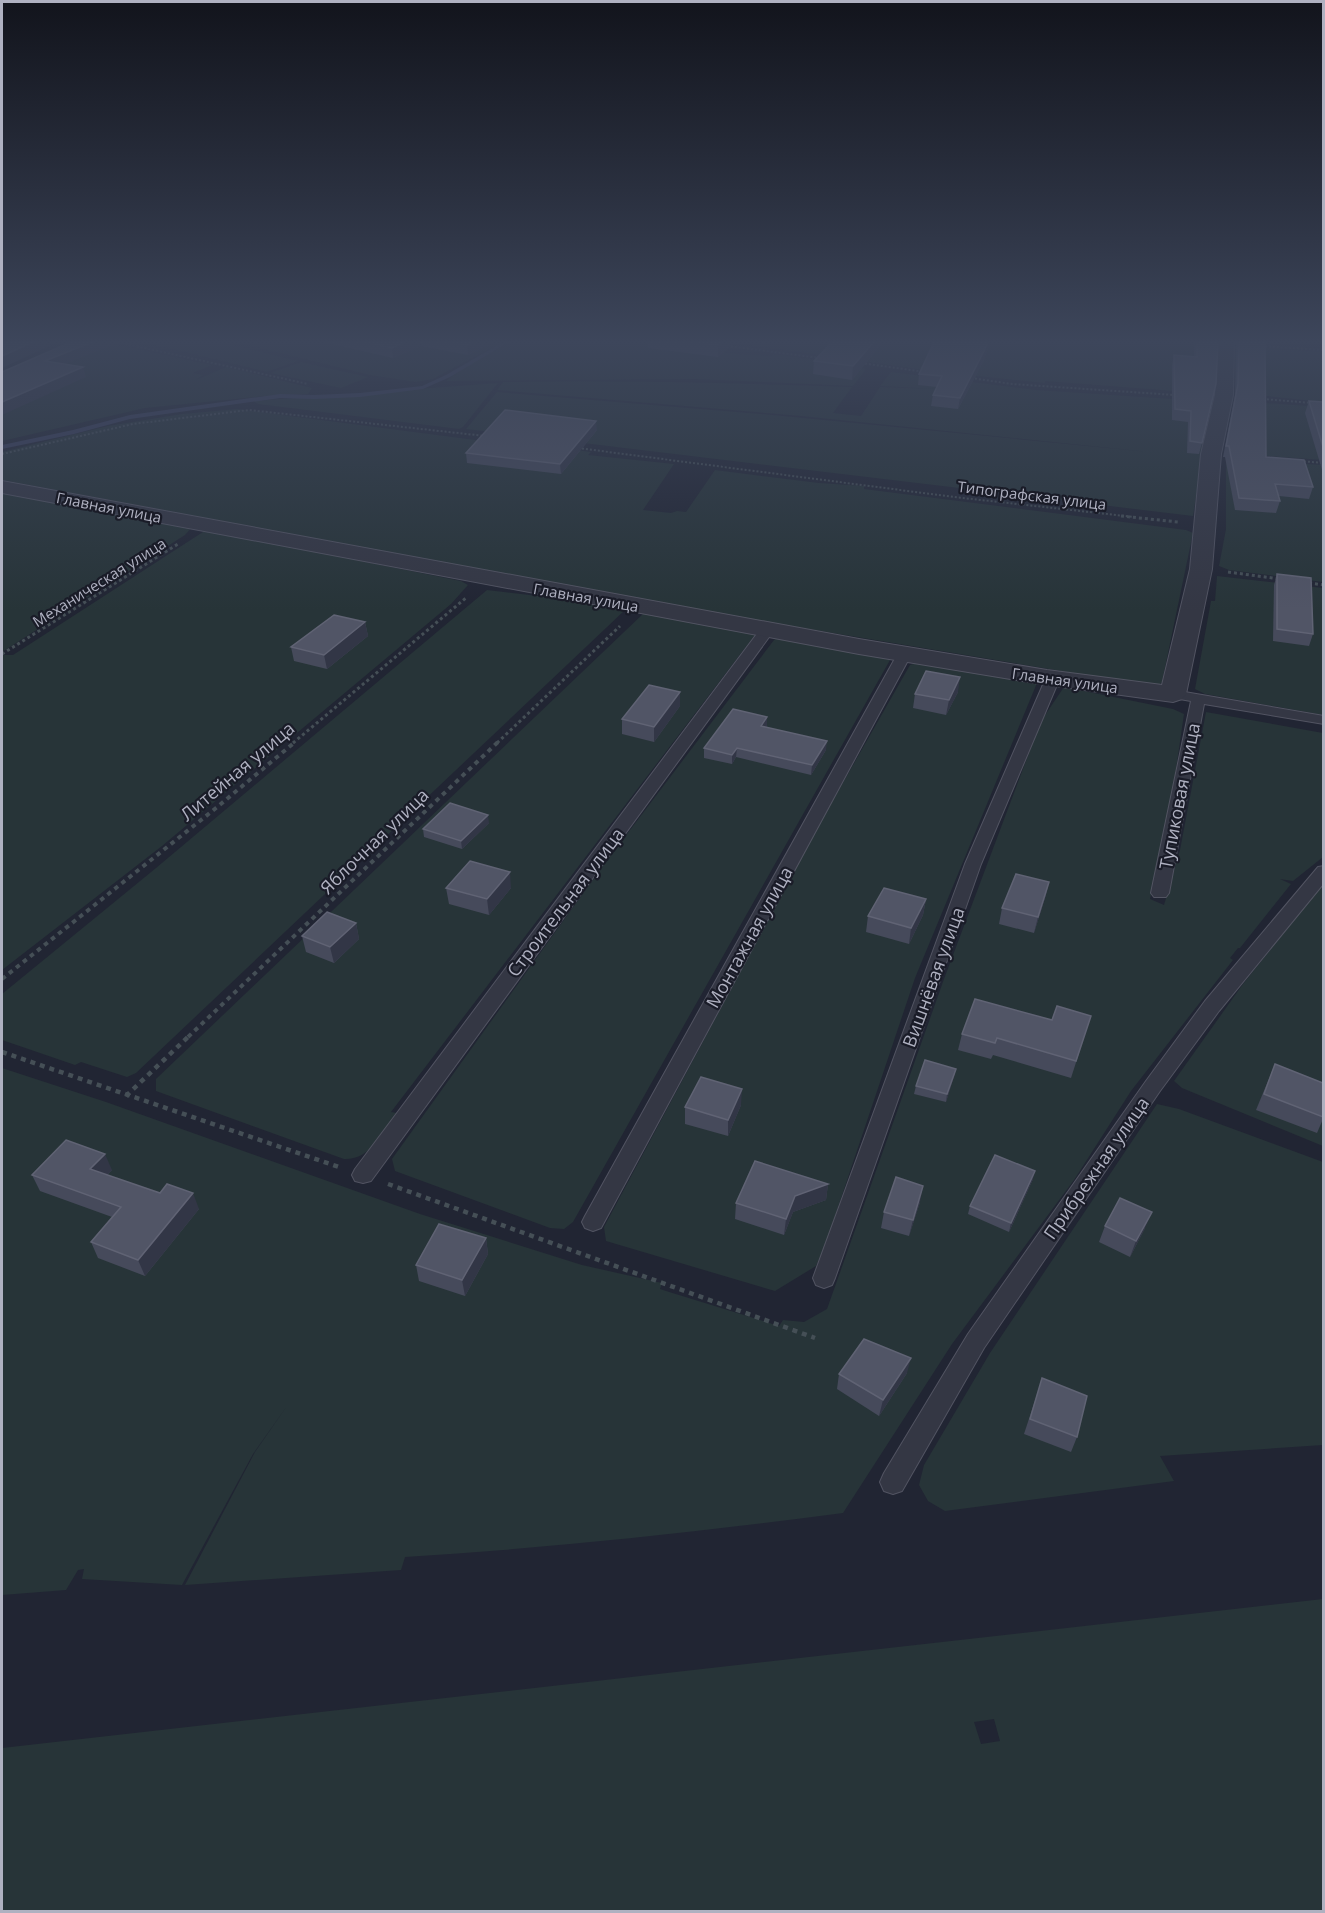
<svg xmlns="http://www.w3.org/2000/svg" width="1325" height="1913" font-family="'Open Sans',sans-serif">
  <style>
    .green { fill: #273438; fill-rule: evenodd }
    .lines { fill: none; stroke-linecap: round; stroke-linejoin: round }
    .stream { fill: #393e5b; fill-rule: evenodd }
    .lane-casing { stroke: #525462; stroke-width: 2 }
    .street-casing { stroke: #525462; stroke-width: 2 }
    .path-far3 { stroke: #454f56; stroke-width: 2; stroke-dasharray: 2 2; stroke-linecap: butt }
    .path-far2 { stroke: #454f56; stroke-width: 3; stroke-dasharray: 3 3; stroke-linecap: butt }
    .path-far1 { stroke: #454f56; stroke-width: 4; stroke-dasharray: 4.5 4.5; stroke-linecap: butt }
    .path { stroke: #454f56; stroke-width: 4.5; stroke-dasharray: 5 5; stroke-linecap: butt }
    .lane { fill: #343744; fill-rule: evenodd }
    .street { fill: #343744; fill-rule: evenodd }
    .wall { fill: #464a5b }
    .shaded-wall { fill: #323646 }
    .building { fill: #515566; stroke: #606374; stroke-width: 1.5 }
    .labels { text-anchor: middle; dominant-baseline: central; stroke-width: 4.5; stroke-linejoin: round; paint-order: stroke }
    .far-street-label { font-size: 15px; fill: #afb1c1; stroke: #1a1c28 }
    .street-label { font-size: 18px; fill: #afb1c1; stroke: #1a1c28 }
  </style>
  <rect width="100%" height="100%" fill="#212533"/>
  <g class="green">
    <path d="M 103,342 L 212,365 L 193,373 L 203,375 L 196,380 L 226,367 L 312,388 L 308,394 L 276,395 L 145,408 L 2,441 L 2,381 Z"/>
    <path d="M 144,342 L 220,342 L 298,361 L 267,372 Z"/>
    <path d="M 236,342 L 502,342 L 433,379 L 416,382 L 370,375 Z"/>
    <path d="M 511,342 L 628,342 C 633,346 649,342 658,343 C 696,349 733,355 771,356 L 773,354 L 842,363 L 842,366 L 866,369 L 853,386 L 696,379 L 446,381 L 465,367 Z"/>
    <path d="M 728,342 L 1218,342 L 1220,360 L 1213,394 L 1045,381 L 1045,383 L 938,372 Z"/>
    <path d="M 1234,346 L 1323,352 L 1323,402 L 1257,395 L 1236,388 Z"/>
    <path d="M 301,362 L 368,377 L 341,388 L 270,373 Z"/>
    <path d="M 891,372 L 1036,390 L 1203,401 L 1202,457 L 1193,516 L 466,429 L 497,392 L 773,415 L 1149,452 L 801,416 L 497,390 L 503,382 C 619,380 735,383 852,387 L 833,413 L 861,416 L 880,387 L 937,389 L 880,386 Z"/>
    <path d="M 498,383 L 463,427 L 459,429 L 258,404 L 253,401 Z"/>
    <path d="M 1265,403 L 1323,407 L 1323,460 L 1254,455 Z"/>
    <path d="M 237,409 L 522,446 L 525,443 L 591,452 L 588,455 L 674,464 L 643,510 L 671,513 L 677,511 L 686,512 L 715,470 L 819,483 L 864,486 L 864,489 L 1186,530 L 1193,533 L 1162,682 L 1157,687 L 737,617 L 2,480 L 2,452 L 108,426 L 182,414 Z"/>
    <path d="M 1226,459 L 1323,465 L 1323,582 L 1229,570 L 1219,566 L 1226,529 Z"/>
    <path d="M 2,492 L 192,527 L 185,535 L 2,652 Z"/>
    <path d="M 206,530 L 461,581 L 468,585 L 451,604 L 162,846 L 2,970 L 2,655 L 13,655 Z"/>
    <path d="M 1217,576 L 1323,588 L 1323,715 L 1205,694 L 1195,689 L 1211,601 L 1215,601 Z"/>
    <path d="M 487,590 L 572,600 L 625,610 L 136,1073 L 127,1077 L 81,1062 L 75,1065 L 2,1040 L 2,994 L 156,868 Z"/>
    <path d="M 645,612 L 752,631 L 755,635 L 391,1112 L 397,1113 C 383,1132 371,1160 344,1159 L 156,1091 L 156,1079 Z"/>
    <path d="M 780,636 L 888,656 L 890,660 L 573,1222 L 564,1229 L 550,1228 L 395,1171 L 392,1159 L 602,867 L 774,640 Z"/>
    <path d="M 917,663 L 1037,683 L 915,978 L 825,1246 L 816,1266 L 775,1291 L 606,1241 L 604,1227 L 816,830 L 910,665 Z"/>
    <path d="M 1064,687 L 1173,709 L 1184,714 L 1172,797 L 1150,899 L 1164,905 L 1180,850 L 1206,712 L 1323,733 L 1323,857 L 1293,881 L 1280,879 L 1291,884 L 1240,948 L 1238,948 L 1230,958 L 1233,960 L 1131,1091 L 1074,1180 L 952,1344 L 843,1513 C 697,1532 552,1548 405,1557 L 401,1570 L 185,1585 L 255,1452 L 287,1406 L 253,1454 L 182,1585 L 82,1579 L 84,1569 L 78,1570 L 66,1590 L 2,1595 L 2,1068 L 106,1102 L 420,1214 L 582,1265 L 662,1283 L 660,1289 L 666,1291 L 779,1326 L 783,1320 L 804,1322 L 827,1309 L 944,979 L 1041,721 Z"/>
    <path d="M 1323,883 L 1323,1146 L 1182,1088 L 1174,1081 L 1243,984 Z"/>
    <path d="M 1157,1104 L 1179,1109 L 1323,1162 L 1323,1445 L 1160,1456 L 1174,1481 L 945,1511 L 928,1501 L 919,1485 L 924,1465 L 990,1353 Z"/>
    <path d="M 1323,1599 L 1323,1911 L 2,1911 L 2,1748 ZM 994,1719 L 1000,1741 L 981,1744 L 974,1722 Z"/>
  </g>
  <g class="lines">
    <path class="stream" d="M 503,342 L 509,342 L 450,377 L 423,389 L 360,397 L 314,399 L 280,398 L 130,419 L 74,434 L 2,449 L 2,445 L 73,430 L 130,415 L 280,394 L 314,395 L 360,393 L 422,386 L 446,375 Z"/>
    <defs>
      <g id="lane">
        <path d="M 767,626 L 772,627 L 774,630 L 772,633 L 371,1181 L 363,1183 L 355,1181 L 352,1175 L 355,1169 L 762,627 Z"/>
        <path d="M 905,649 L 912,653 L 601,1228 L 593,1231 L 585,1228 L 582,1222 L 585,1216 L 898,653 Z"/>
        <path d="M 1052,676 L 1059,680 L 981,864 L 835,1278 L 832,1285 L 824,1288 L 816,1285 L 813,1278 L 965,864 L 1045,680 Z"/>
        <path d="M 1173,690 L 1324,716 L 1324,724 L 1204,704 L 1169,893 L 1166,897 L 1154,897 L 1151,893 L 1191,701 L 1168,697 L 1166,694 Z"/>
        <path d="M 1324,866 L 1324,883 L 1219,1011 L 1160,1091 L 984,1348 L 902,1491 L 893,1494 L 884,1491 L 880,1482 L 884,1473 L 968,1334 L 1146,1081 L 1205,1001 L 1318,867 Z"/>
      </g>
      <path id="street" d="M 1218,342 L 1234,342 L 1233,395 L 1221,454 L 1212,569 L 1186,694 L 1182,699 L 1173,702 L 1047,685 L 859,654 L 2,493 L 2,481 L 859,639 L 1047,670 L 1162,685 L 1190,569 L 1201,454 L 1215,395 Z"/>
    </defs>
    <use href="#lane" class="lane-casing"/>
    <use href="#street" class="street-casing"/>
    <g class="path-far3">
      <path d="M 117,342 L 308,384"/>
      <path d="M 727,346 L 820,358"/>
      <path d="M 1261,346 L 1324,350"/>
      <path d="M 861,363 L 925,372"/>
      <path d="M 971,378 L 1012,384 L 1175,395"/>
      <path d="M 1263,399 L 1312,403"/>
      <path d="M 578,448 L 954,497 L 1134,517"/>
      <path d="M 2,454 L 133,424 L 249,410 L 485,436"/>
      <path d="M 1300,461 L 1324,463"/>
    </g>
    <g class="path-far2">
      <path d="M 1121,516 L 1178,522"/>
      <path d="M 1228,572 L 1280,579"/>
      <path d="M 1309,583 L 1324,585"/>
      <path d="M 2,654 L 178,544"/>
      <path d="M 293,743 L 467,597"/>
      <path d="M 497,743 L 620,626"/>
    </g>
    <g class="path-far1">
      <path d="M 2,979 L 216,808 L 295,742"/>
      <path d="M 188,1037 L 498,742"/>
    </g>
    <g class="path">
      <path d="M 2,1052 L 339,1167"/>
      <path d="M 126,1096 L 190,1035"/>
      <path d="M 388,1184 L 815,1338"/>
    </g>
    <use href="#lane" class="lane"/>
    <use href="#street" class="street"/>
  </g>
  <g class="wall">
    <path d="M 323,342 L 494,342 L 468,355 L 421,346 L 393,358 Z"/>
    <path d="M 648,342 L 735,342 L 718,357 L 648,348 Z"/>
    <path d="M 883,342 L 852,380 L 813,374 L 814,361 Z"/>
    <path d="M 934,342 L 990,342 L 983,362 L 958,409 L 931,406 L 933,395 L 937,387 L 918,385 L 919,374 Z"/>
    <path d="M 1194,342 L 1218,342 L 1202,443 L 1199,454 L 1187,453 L 1188,422 L 1172,420 L 1172,365 L 1174,355 L 1194,357 Z"/>
    <path d="M 1236,342 L 1265,342 L 1266,457 L 1313,487 L 1309,499 L 1279,496 L 1280,501 L 1276,513 L 1235,510 L 1225,457 L 1223,457 L 1235,395 Z"/>
    <path d="M 1309,401 L 1323,402 L 1323,473 L 1305,413 Z"/>
    <path d="M 597,430 L 561,474 L 467,463 L 466,453 Z"/>
    <path d="M 1277,574 L 1313,634 L 1309,646 L 1273,641 L 1274,585 Z"/>
    <path d="M 365,622 L 368,636 L 327,669 L 294,661 L 291,647 Z"/>
    <path d="M 958,692 L 946,715 L 913,708 L 915,694 Z"/>
    <path d="M 680,706 L 654,742 L 622,734 L 622,719 Z"/>
    <path d="M 767,726 L 766,727 L 826,750 L 811,775 L 736,757 L 732,764 L 704,758 L 704,748 Z"/>
    <path d="M 489,823 L 462,849 L 424,837 L 423,829 Z"/>
    <path d="M 1049,882 L 1045,898 L 1034,933 L 999,924 L 1002,908 Z"/>
    <path d="M 446,888 L 511,888 L 489,915 L 449,904 Z"/>
    <path d="M 926,899 L 923,915 L 909,944 L 866,932 L 868,916 Z"/>
    <path d="M 356,923 L 359,939 L 334,963 L 306,952 L 302,936 Z"/>
    <path d="M 1091,1016 L 1071,1078 L 993,1055 L 991,1059 L 958,1050 L 962,1034 L 1052,1020 Z"/>
    <path d="M 1275,1064 L 1323,1083 L 1323,1119 L 1317,1133 L 1256,1110 Z"/>
    <path d="M 956,1069 L 946,1102 L 914,1094 L 916,1086 Z"/>
    <path d="M 741,1105 L 728,1136 L 685,1124 L 685,1107 Z"/>
    <path d="M 112,1170 L 107,1175 L 199,1209 L 145,1276 L 98,1258 L 91,1242 L 112,1217 L 40,1191 L 32,1175 Z"/>
    <path d="M 1033,1179 L 1009,1232 L 968,1214 L 970,1206 Z"/>
    <path d="M 828,1184 L 826,1200 L 793,1212 L 784,1235 L 735,1219 L 736,1203 Z"/>
    <path d="M 920,1202 L 909,1236 L 881,1228 L 884,1212 Z"/>
    <path d="M 1105,1226 L 1145,1228 L 1130,1257 L 1099,1242 Z"/>
    <path d="M 486,1238 L 488,1254 L 465,1296 L 419,1281 L 416,1265 Z"/>
    <path d="M 907,1373 L 879,1416 L 837,1389 L 839,1374 Z"/>
    <path d="M 1042,1379 L 1077,1437 L 1071,1452 L 1024,1434 Z"/>
  </g>
  <g class="shaded-wall">
    <path d="M 33,342 L 58,342 L 2,368 L 2,356 Z"/>
    <path d="M 92,342 L 120,342 L 48,371 L 45,361 Z"/>
    <path d="M 405,342 L 421,342 L 421,346 L 393,358 L 392,348 Z"/>
    <path d="M 473,342 L 494,342 L 468,355 L 467,345 Z"/>
    <path d="M 721,342 L 735,342 L 718,357 L 718,345 Z"/>
    <path d="M 874,342 L 883,342 L 852,380 L 853,366 Z"/>
    <path d="M 988,342 L 990,342 L 983,362 L 958,409 L 960,398 Z"/>
    <path d="M 83,367 L 86,377 L 2,415 L 2,402 Z"/>
    <path d="M 596,421 L 597,430 L 561,474 L 560,464 Z"/>
    <path d="M 365,622 L 368,636 L 327,669 L 324,655 Z"/>
    <path d="M 960,677 L 958,692 L 946,715 L 949,700 Z"/>
    <path d="M 680,692 L 680,706 L 654,742 L 654,727 Z"/>
    <path d="M 767,717 L 767,726 L 761,735 L 761,726 Z"/>
    <path d="M 827,741 L 826,750 L 811,775 L 812,765 Z"/>
    <path d="M 737,748 L 736,757 L 732,764 L 732,755 Z"/>
    <path d="M 488,815 L 489,823 L 462,849 L 461,841 Z"/>
    <path d="M 510,872 L 511,888 L 489,915 L 487,899 Z"/>
    <path d="M 1049,882 L 1045,898 L 1034,933 L 1038,917 Z"/>
    <path d="M 926,899 L 923,915 L 909,944 L 911,928 Z"/>
    <path d="M 356,923 L 359,939 L 334,963 L 330,947 Z"/>
    <path d="M 956,1069 L 954,1077 L 946,1102 L 947,1094 Z"/>
    <path d="M 742,1089 L 741,1105 L 728,1136 L 728,1120 Z"/>
    <path d="M 105,1154 L 112,1170 L 98,1185 L 90,1169 Z"/>
    <path d="M 1035,1171 L 1033,1179 L 1009,1232 L 1011,1223 Z"/>
    <path d="M 828,1184 L 826,1200 L 793,1212 L 784,1235 L 786,1219 L 795,1196 Z"/>
    <path d="M 923,1186 L 920,1202 L 909,1236 L 913,1220 Z"/>
    <path d="M 193,1193 L 199,1209 L 145,1276 L 138,1260 Z"/>
    <path d="M 1152,1212 L 1145,1228 L 1130,1257 L 1136,1241 Z"/>
    <path d="M 486,1238 L 488,1254 L 465,1296 L 462,1280 Z"/>
    <path d="M 911,1358 L 907,1373 L 879,1416 L 883,1400 Z"/>
  </g>
  <g class="building">
    <path d="M 6,342 L 33,342 L 2,356 L 2,344 Z"/>
    <path d="M 71,342 L 92,342 L 45,361 L 83,367 L 2,402 L 2,372 Z"/>
    <path d="M 367,342 L 405,342 L 392,348 Z"/>
    <path d="M 454,342 L 473,342 L 467,345 Z"/>
    <path d="M 696,342 L 721,342 L 718,345 Z"/>
    <path d="M 832,342 L 874,342 L 853,366 L 814,361 Z"/>
    <path d="M 934,342 L 988,342 L 984,351 L 960,398 L 933,395 L 942,376 L 919,374 Z"/>
    <path d="M 1197,342 L 1218,342 L 1216,384 L 1202,443 L 1190,441 L 1191,411 L 1175,409 L 1174,355 L 1197,357 Z"/>
    <path d="M 1239,342 L 1265,342 L 1266,457 L 1304,460 L 1313,487 L 1275,484 L 1280,501 L 1239,498 L 1229,446 L 1226,446 L 1238,384 Z"/>
    <path d="M 1309,401 L 1323,402 L 1323,447 Z"/>
    <path d="M 505,410 L 596,421 L 560,464 L 466,453 Z"/>
    <path d="M 1277,574 L 1311,578 L 1313,634 L 1277,629 Z"/>
    <path d="M 334,615 L 365,622 L 324,655 L 291,647 Z"/>
    <path d="M 926,671 L 960,677 L 949,700 L 915,694 Z"/>
    <path d="M 649,685 L 680,692 L 654,727 L 622,719 Z"/>
    <path d="M 733,709 L 767,717 L 761,726 L 827,741 L 812,765 L 737,748 L 732,755 L 704,748 Z"/>
    <path d="M 450,803 L 488,815 L 461,841 L 423,829 Z"/>
    <path d="M 470,861 L 510,872 L 487,899 L 446,888 Z"/>
    <path d="M 1016,874 L 1049,882 L 1038,917 L 1002,908 Z"/>
    <path d="M 884,888 L 926,899 L 911,928 L 868,916 Z"/>
    <path d="M 327,912 L 356,923 L 330,947 L 302,936 Z"/>
    <path d="M 975,999 L 1052,1020 L 1057,1006 L 1091,1016 L 1076,1061 L 997,1038 L 995,1043 L 962,1034 Z"/>
    <path d="M 925,1060 L 956,1069 L 947,1094 L 916,1086 Z"/>
    <path d="M 1275,1064 L 1323,1083 L 1323,1117 L 1264,1094 Z"/>
    <path d="M 701,1077 L 742,1089 L 728,1120 L 685,1107 Z"/>
    <path d="M 66,1140 L 105,1154 L 90,1169 L 160,1193 L 167,1184 L 193,1193 L 138,1260 L 91,1242 L 121,1207 L 32,1175 Z"/>
    <path d="M 995,1155 L 1035,1171 L 1011,1223 L 970,1206 Z"/>
    <path d="M 755,1161 L 828,1184 L 795,1196 L 786,1219 L 736,1203 Z"/>
    <path d="M 896,1177 L 923,1186 L 913,1220 L 884,1212 Z"/>
    <path d="M 1120,1198 L 1152,1212 L 1136,1241 L 1105,1226 Z"/>
    <path d="M 439,1224 L 486,1238 L 462,1280 L 416,1265 Z"/>
    <path d="M 864,1339 L 911,1358 L 883,1400 L 839,1374 Z"/>
    <path d="M 1042,1378 L 1087,1396 L 1077,1437 L 1030,1419 Z"/>
  </g>
  <linearGradient id="sky" x2="0" y2="1"><stop stop-color="#12141c"/><stop offset="0.56" stop-color="#3d465b"/><stop offset="1" stop-color="#3d465b" stop-opacity="0"/></linearGradient>
  <rect width="1325" height="610" fill="url(#sky)"/>
  <g class="labels">
    <g class="far-street-label">
      <text transform="translate(1032 495) rotate(7)">Типографская улица</text>
      <text transform="translate(109 507) rotate(11)">Главная улица</text>
      <text transform="translate(99 582) rotate(-32)">Механическая улица</text>
      <text transform="translate(586 597) rotate(10)">Главная улица</text>
      <text transform="translate(1065 680) rotate(8)">Главная улица</text>
    </g>
    <g class="street-label">
      <text transform="translate(237 771) rotate(-40)">Литейная улица</text>
      <text transform="translate(1179 796) rotate(-79)">Тупиковая улица</text>
      <text transform="translate(374 841) rotate(-44)">Яблочная улица</text>
      <text transform="translate(565 902) rotate(-53)">Строительная улица</text>
      <text transform="translate(749 937) rotate(-61)">Монтажная улица</text>
      <text transform="translate(933 977) rotate(-70)">Вишнёвая улица</text>
      <text transform="translate(1096 1168) rotate(-55)">Прибрежная улица</text>
    </g>
  </g>
  <rect width="1325" height="1913" fill="none" stroke="#afb1c1" stroke-width="6"/>
</svg>
